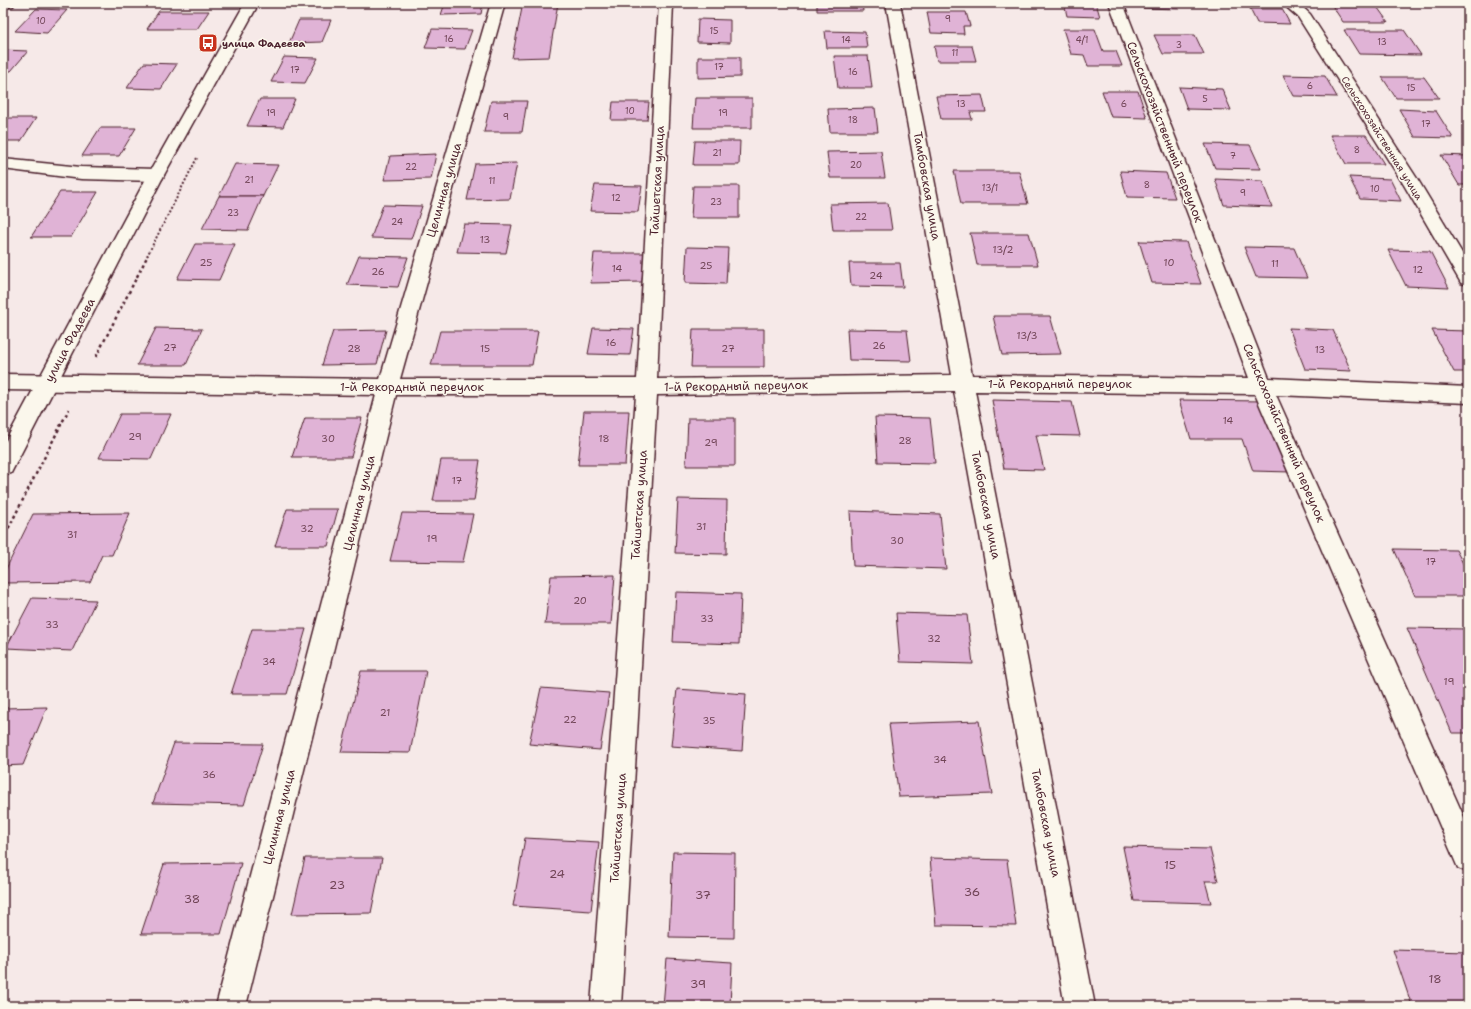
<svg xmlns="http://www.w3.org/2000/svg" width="1471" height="1009" font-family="'Shantell Sans',sans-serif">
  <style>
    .building { fill: #e0b3d6; stroke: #4a1f2b }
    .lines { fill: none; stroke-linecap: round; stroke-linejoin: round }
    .minor-casing { stroke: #4a1f2b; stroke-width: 3 }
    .tertiary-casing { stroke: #4a1f2b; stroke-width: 3 }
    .path-far1 { stroke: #4a1f2b; stroke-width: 2; stroke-dasharray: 2 2; stroke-linecap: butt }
    .path { stroke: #4a1f2b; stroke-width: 2.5; stroke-dasharray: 3 3; stroke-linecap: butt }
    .minor { fill: #fbf7ec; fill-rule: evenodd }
    .tertiary { fill: #fbf7ec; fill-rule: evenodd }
    .labels { text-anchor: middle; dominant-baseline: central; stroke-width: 3; stroke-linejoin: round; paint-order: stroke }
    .far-number-label { font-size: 9px; fill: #704456 }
    .far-poi-label { font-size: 10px; font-weight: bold; fill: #4a1f2b; stroke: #fbf7ec; text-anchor: start }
    .far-street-label { font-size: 10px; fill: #4a1f2b; stroke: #fbf7ec }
    .number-label { font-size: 10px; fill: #704456 }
    .street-label { font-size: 12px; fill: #4a1f2b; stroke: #fbf7ec }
    .near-number-label { font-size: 12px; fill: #704456 }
  </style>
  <rect width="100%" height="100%" fill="#f6e9e8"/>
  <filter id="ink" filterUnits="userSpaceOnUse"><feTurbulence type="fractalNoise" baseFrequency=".025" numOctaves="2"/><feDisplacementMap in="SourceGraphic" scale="8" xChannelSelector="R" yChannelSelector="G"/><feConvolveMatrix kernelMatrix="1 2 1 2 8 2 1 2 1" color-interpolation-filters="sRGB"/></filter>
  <g filter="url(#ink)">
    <g class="building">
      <path d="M 309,3 L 341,3 L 340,6 L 308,6 Z"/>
      <path d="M 445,3 L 483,3 L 481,14 L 441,15 Z"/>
      <path d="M 523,3 L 558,3 L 549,57 L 512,58 Z"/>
      <path d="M 817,3 L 862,3 L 863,11 L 817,11 Z"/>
      <path d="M 1064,3 L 1096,3 L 1100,17 L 1067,16 Z"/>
      <path d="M 1141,3 L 1176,3 L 1179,9 L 1143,8 Z"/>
      <path d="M 1331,4 L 1375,4 L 1388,22 L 1343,22 Z"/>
      <path d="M 36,9 L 67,10 L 47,33 L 15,31 Z"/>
      <path d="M 1250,9 L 1282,9 L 1290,24 L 1257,23 Z"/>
      <path d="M 159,11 L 209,11 L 197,29 L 147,29 Z"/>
      <path d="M 927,12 L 966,12 L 970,26 L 963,26 L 964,34 L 931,33 Z"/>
      <path d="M 698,19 L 730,20 L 730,43 L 697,42 Z"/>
      <path d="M 299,20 L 331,20 L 322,42 L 289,43 Z"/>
      <path d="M 432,29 L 472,30 L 465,49 L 425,48 Z"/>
      <path d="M 1063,29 L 1095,29 L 1103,51 L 1116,51 L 1122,66 L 1088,66 L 1084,55 L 1071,54 Z"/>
      <path d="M 1344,30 L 1404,30 L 1421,55 L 1359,54 Z"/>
      <path d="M 825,31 L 865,32 L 867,48 L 827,48 Z"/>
      <path d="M 1154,35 L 1195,35 L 1204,54 L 1163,54 Z"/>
      <path d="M 934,46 L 972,46 L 976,61 L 937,61 Z"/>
      <path d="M 3,50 L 28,51 L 11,71 L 3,71 Z"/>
      <path d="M 834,56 L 868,56 L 872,88 L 838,88 Z"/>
      <path d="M 284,57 L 318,58 L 305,83 L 271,82 Z"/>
      <path d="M 698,57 L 740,57 L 740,77 L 698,78 Z"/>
      <path d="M 144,63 L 177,64 L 161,89 L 127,88 Z"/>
      <path d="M 1283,75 L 1325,76 L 1337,97 L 1294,96 Z"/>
      <path d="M 1382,77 L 1424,77 L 1439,98 L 1396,98 Z"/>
      <path d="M 1179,87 L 1222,89 L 1231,110 L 1187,109 Z"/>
      <path d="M 1102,91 L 1138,91 L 1147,118 L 1111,117 Z"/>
      <path d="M 982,95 L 986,112 L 970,112 L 972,119 L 941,119 L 936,96 Z"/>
      <path d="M 695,98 L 752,98 L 752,128 L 693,128 Z"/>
      <path d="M 260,99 L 295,99 L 283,127 L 247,126 Z"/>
      <path d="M 491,101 L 527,101 L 522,132 L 484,132 Z"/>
      <path d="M 613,102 L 649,102 L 647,120 L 611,120 Z"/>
      <path d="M 875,108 L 878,132 L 830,132 L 828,109 Z"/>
      <path d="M 1399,109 L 1436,111 L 1453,138 L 1415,137 Z"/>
      <path d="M 3,118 L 36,118 L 21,141 L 3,141 Z"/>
      <path d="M 100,128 L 136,128 L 119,156 L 82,156 Z"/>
      <path d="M 1330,135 L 1366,135 L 1384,164 L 1346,164 Z"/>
      <path d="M 695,141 L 740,141 L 739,165 L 693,165 Z"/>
      <path d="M 1205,144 L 1250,145 L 1261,169 L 1215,168 Z"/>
      <path d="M 881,151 L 885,178 L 830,178 L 827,152 Z"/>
      <path d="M 436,154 L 431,179 L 384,180 L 390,156 Z"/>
      <path d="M 1441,155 L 1468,156 L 1468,185 L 1459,185 Z"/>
      <path d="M 517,163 L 510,199 L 467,200 L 475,164 Z"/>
      <path d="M 235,164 L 278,165 L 263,196 L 219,196 Z"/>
      <path d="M 954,171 L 1019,171 L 1028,204 L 961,204 Z"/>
      <path d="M 1120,171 L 1166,173 L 1175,198 L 1127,197 Z"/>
      <path d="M 1349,177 L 1390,179 L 1401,201 L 1360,199 Z"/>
      <path d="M 1215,179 L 1262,181 L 1272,207 L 1224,205 Z"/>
      <path d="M 595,185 L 642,186 L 638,212 L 590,211 Z"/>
      <path d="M 693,186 L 739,186 L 739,218 L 691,218 Z"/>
      <path d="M 60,192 L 98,192 L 71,237 L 31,237 Z"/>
      <path d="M 219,196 L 263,196 L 248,230 L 202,229 Z"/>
      <path d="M 888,203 L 892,230 L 833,230 L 830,204 Z"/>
      <path d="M 383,205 L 422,206 L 411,239 L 371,238 Z"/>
      <path d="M 464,224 L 512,225 L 506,253 L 457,252 Z"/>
      <path d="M 970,233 L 1029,233 L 1038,265 L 977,265 Z"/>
      <path d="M 1139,241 L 1186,242 L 1201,284 L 1152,283 Z"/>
      <path d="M 195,244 L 235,244 L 219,280 L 177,279 Z"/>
      <path d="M 687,247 L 728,248 L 726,284 L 685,283 Z"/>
      <path d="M 1244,247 L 1294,248 L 1307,278 L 1256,277 Z"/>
      <path d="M 1388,250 L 1430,251 L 1449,288 L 1406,286 Z"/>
      <path d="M 594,253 L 644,253 L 642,282 L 591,283 Z"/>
      <path d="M 359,256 L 408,257 L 398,287 L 347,285 Z"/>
      <path d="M 849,263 L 900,263 L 903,287 L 851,286 Z"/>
      <path d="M 993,316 L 1050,316 L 1061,354 L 1002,355 Z"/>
      <path d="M 156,328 L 202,329 L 186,365 L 137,365 Z"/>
      <path d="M 593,328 L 634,329 L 630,355 L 588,354 Z"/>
      <path d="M 1289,328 L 1333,330 L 1351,371 L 1305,369 Z"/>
      <path d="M 693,329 L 764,329 L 764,367 L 691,367 Z"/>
      <path d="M 847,329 L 907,330 L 911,361 L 849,360 Z"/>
      <path d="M 386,330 L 377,364 L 322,365 L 333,331 Z"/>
      <path d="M 1432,330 L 1468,331 L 1468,372 L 1454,372 Z"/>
      <path d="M 440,331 L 538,331 L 532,365 L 431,365 Z"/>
      <path d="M 992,400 L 1072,402 L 1080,436 L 1036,435 L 1044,470 L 1004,469 Z"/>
      <path d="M 1179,400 L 1264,401 L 1291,472 L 1253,471 L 1242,439 L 1191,439 Z"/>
      <path d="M 584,411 L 629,411 L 625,465 L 578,465 Z"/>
      <path d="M 120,414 L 171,414 L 151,459 L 99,458 Z"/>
      <path d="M 875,417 L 930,418 L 935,463 L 878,462 Z"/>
      <path d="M 305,418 L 362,418 L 351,457 L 292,457 Z"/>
      <path d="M 688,418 L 735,418 L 735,466 L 686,466 Z"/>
      <path d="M 441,460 L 480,460 L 474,501 L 433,501 Z"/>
      <path d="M 678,499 L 727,500 L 726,554 L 675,553 Z"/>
      <path d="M 287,509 L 338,509 L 328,546 L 275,546 Z"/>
      <path d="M 850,511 L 940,514 L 946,569 L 853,566 Z"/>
      <path d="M 130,513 L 112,555 L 102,555 L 90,582 L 3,583 L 3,575 L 33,514 Z"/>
      <path d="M 402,513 L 473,514 L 463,562 L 390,561 Z"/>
      <path d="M 1394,549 L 1456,550 L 1468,573 L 1468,596 L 1415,596 Z"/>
      <path d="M 615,575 L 611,624 L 545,624 L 551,576 Z"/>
      <path d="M 676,592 L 741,594 L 739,644 L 673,642 Z"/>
      <path d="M 32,598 L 96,600 L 72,651 L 6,648 Z"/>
      <path d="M 896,613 L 967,615 L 973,664 L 900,662 Z"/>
      <path d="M 1407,628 L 1468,629 L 1468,733 L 1452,733 Z"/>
      <path d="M 252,629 L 306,629 L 287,694 L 231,694 Z"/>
      <path d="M 361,671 L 426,671 L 410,753 L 341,752 Z"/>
      <path d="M 541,688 L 609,693 L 600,750 L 529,744 Z"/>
      <path d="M 677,689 L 746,694 L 742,751 L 671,746 Z"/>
      <path d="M 47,707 L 23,765 L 3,766 L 3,708 Z"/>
      <path d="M 979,721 L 992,794 L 899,797 L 889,724 Z"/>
      <path d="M 174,743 L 263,744 L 244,805 L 153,803 Z"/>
      <path d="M 525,838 L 599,842 L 591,911 L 513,906 Z"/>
      <path d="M 1123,847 L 1210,849 L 1218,881 L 1205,881 L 1211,903 L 1134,901 Z"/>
      <path d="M 673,852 L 735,853 L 734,938 L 669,937 Z"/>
      <path d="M 305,858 L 382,858 L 371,913 L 292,914 Z"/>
      <path d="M 930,858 L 1007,860 L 1016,926 L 936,925 Z"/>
      <path d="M 241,863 L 221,934 L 141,934 L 164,864 Z"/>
      <path d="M 1393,950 L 1468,952 L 1468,1006 L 1412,1006 Z"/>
      <path d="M 667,959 L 732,963 L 730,1006 L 663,1006 Z"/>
      <path d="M 115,1002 L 197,1002 L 196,1006 L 114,1006 Z"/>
    </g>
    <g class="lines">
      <defs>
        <g id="minor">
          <path d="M 3,3 L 15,3 L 13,6 L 3,8 Z"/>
          <path d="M 491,3 L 505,3 L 400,379 L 637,379 L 659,3 L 673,3 L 657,379 L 952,375 L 886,3 L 900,3 L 972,375 L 1249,378 L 1109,3 L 1123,3 L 1269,378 L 1468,387 L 1468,403 L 1276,395 L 1468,826 L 1468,872 L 1458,868 L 1255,394 L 975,391 L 1095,1006 L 1065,1006 L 954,391 L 657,395 L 621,1006 L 591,1006 L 636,395 L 396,395 L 246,1006 L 216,1006 L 376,395 L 3,390 L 3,374 L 380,379 Z"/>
          <path d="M 1282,3 L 1298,3 L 1310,14 L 1418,180 L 1468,263 L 1468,285 L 1461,283 L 1404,185 L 1298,17 Z"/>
          <path d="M 3,159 L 81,167 L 156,169 L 162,171 L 164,175 L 162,179 L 156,181 L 81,179 L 3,169 Z"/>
        </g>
        <path id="tertiary" d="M 245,3 L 259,3 L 164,175 L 11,473 L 3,476 L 3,446 L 148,175 Z"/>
      </defs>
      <use href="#minor" class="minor-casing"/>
      <use href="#tertiary" class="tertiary-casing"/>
      <path class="path-far1" d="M 147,256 L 197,158"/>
      <g class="path">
        <path d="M 96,357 L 148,255"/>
        <path d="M 3,539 L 69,409"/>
      </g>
      <use href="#minor" class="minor"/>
      <use href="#tertiary" class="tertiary"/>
    </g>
  </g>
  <defs>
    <symbol id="bus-square" viewBox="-11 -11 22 22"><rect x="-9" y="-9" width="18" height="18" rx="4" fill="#c8321e" stroke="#fbf7ec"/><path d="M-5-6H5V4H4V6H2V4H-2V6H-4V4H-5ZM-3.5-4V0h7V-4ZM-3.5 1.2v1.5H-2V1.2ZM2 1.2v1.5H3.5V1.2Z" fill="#fff"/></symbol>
  </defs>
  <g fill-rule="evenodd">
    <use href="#bus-square" x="197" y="32" width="22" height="22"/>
  </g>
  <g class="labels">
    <g class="far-number-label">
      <text x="948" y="19">9</text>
      <text x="41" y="21">10</text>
      <text x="714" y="31">15</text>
      <text x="449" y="39">16</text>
      <text x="846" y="40">14</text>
      <text x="1082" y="40">4/1</text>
      <text x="1382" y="42">13</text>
      <text x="1179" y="45">3</text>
      <text x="955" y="53">11</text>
      <text x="719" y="67">17</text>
      <text x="295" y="70">17</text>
      <text x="853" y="72">16</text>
      <text x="1310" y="86">6</text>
      <text x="1411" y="88">15</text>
      <text x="1205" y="99">5</text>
      <text x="961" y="104">13</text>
      <text x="1124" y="104">6</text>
      <text x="630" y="111">10</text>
      <text x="271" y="113">19</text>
      <text x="723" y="113">19</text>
      <text x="506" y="117">9</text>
      <text x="853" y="120">18</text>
      <text x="1426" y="124">17</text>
      <text x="1357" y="150">8</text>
      <text x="717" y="153">21</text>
      <text x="1233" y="156">7</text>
      <text x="856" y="165">20</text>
      <text x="411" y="167">22</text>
      <text x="249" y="180">21</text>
      <text x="492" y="181">11</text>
      <text x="1147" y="185">8</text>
      <text x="990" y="188">13/1</text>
      <text x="1375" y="189">10</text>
      <text x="1243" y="193">9</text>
      <text x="616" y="198">12</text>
      <text x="716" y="202">23</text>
      <text x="233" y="213">23</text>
      <text x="861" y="217">22</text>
      <text x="397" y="222">24</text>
    </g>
    <g class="far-poi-label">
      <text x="222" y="43">улица Фадеева</text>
    </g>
    <g class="far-street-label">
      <text transform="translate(1382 138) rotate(58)">Сельскохозяйственная улица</text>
    </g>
    <g class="number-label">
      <text x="485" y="239">13</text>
      <text x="1003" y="249">13/2</text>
      <text x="206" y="262">25</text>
      <text x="1169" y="262">10</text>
      <text x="1275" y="263">11</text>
      <text x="706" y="265">25</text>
      <text x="617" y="268">14</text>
      <text x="1418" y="269">12</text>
      <text x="378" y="271">26</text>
      <text x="876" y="275">24</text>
      <text x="1027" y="335">13/3</text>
      <text x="611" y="342">16</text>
      <text x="879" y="345">26</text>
      <text x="170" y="347">27</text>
      <text x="354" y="348">28</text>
      <text x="485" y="348">15</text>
      <text x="728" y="348">27</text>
      <text x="1320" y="349">13</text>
      <text x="1228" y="420">14</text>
      <text x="135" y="436">29</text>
      <text x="328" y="438">30</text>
      <text x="604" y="438">18</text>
      <text x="905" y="440">28</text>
      <text x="711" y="442">29</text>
      <text x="457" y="480">17</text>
      <text x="701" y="526">31</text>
      <text x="307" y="528">32</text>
      <text x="72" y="534">31</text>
      <text x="432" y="538">19</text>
      <text x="897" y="540">30</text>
      <text x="1431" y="561">17</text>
      <text x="580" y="600">20</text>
      <text x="707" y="618">33</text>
      <text x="52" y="624">33</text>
      <text x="934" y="638">32</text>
      <text x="269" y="661">34</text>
      <text x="1449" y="681">19</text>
      <text x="385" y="712">21</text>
      <text x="570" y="719">22</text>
      <text x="709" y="720">35</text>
      <text x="940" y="759">34</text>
      <text x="209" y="774">36</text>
    </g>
    <g class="street-label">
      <text transform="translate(1165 132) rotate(69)">Сельскохозяйственный переулок</text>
      <text transform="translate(657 181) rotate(-87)">Тайшетская улица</text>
      <text transform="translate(927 186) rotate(80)">Тамбовская улица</text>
      <text transform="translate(444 190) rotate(-74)">Целинная улица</text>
      <text transform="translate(70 340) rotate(-62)">улица Фадеева</text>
      <text x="1060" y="384">1-й Рекордный переулок</text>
      <text transform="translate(736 386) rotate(-1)">1-й Рекордный переулок</text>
      <text x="412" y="387">1-й Рекордный переулок</text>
      <text transform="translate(1284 433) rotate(67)">Сельскохозяйственный переулок</text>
      <text transform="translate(359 503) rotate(-76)">Целинная улица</text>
      <text transform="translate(639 505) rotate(-86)">Тайшетская улица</text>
      <text transform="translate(986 505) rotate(79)">Тамбовская улица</text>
      <text transform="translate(279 817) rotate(-76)">Целинная улица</text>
      <text transform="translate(1046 823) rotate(79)">Тамбовская улица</text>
      <text transform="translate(618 828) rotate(-86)">Тайшетская улица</text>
    </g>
    <g class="near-number-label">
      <text x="1170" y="865">15</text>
      <text x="557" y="874">24</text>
      <text x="337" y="885">23</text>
      <text x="972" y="892">36</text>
      <text x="703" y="895">37</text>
      <text x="192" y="899">38</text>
      <text x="1435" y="979">18</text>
      <text x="698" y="984">39</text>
    </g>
  </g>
  <rect width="1471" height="1009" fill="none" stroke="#fbf7ec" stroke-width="16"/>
  <rect x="8" y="8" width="1455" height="993" fill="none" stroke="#4a1f2b" stroke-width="1.5" filter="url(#ink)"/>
</svg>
